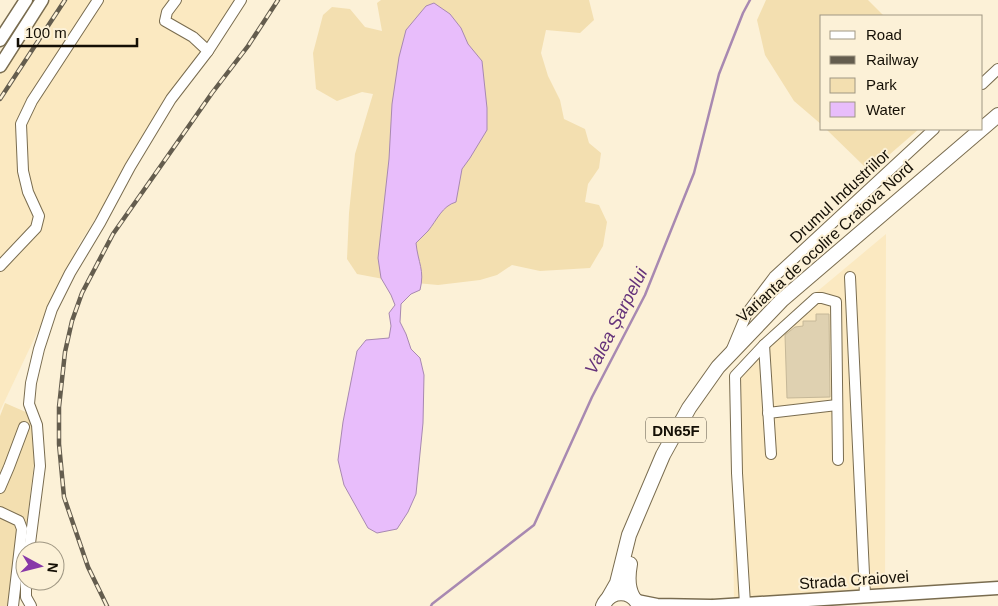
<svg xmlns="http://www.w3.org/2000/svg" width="998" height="606" font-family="Helvetica,sans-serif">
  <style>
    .built { fill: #fbe9c1 }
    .green { fill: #f3dfb0 }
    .water { fill: #e8bdfb; stroke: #a889b1 }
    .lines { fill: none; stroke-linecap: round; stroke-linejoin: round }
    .stream { stroke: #a889b1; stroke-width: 2.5 }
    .building { fill: #dfd1b1; stroke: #c6b898 }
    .minor-casing { stroke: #796c4f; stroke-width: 12 }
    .major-casing { stroke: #796c4f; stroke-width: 15 }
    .highway-casing { stroke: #796c4f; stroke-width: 16 }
    .minor { stroke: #fff; stroke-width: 10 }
    .major { stroke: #fff; stroke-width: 12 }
    .highway { stroke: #fff; stroke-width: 14 }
    .rail-casing { stroke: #645d4e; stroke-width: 4.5 }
    .rail { stroke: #fcf1d7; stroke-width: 2.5; stroke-dasharray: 8; stroke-linecap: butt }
    .labels { text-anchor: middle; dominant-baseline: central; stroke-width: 4; stroke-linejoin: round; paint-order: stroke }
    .shield { fill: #fcf1d7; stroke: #5a5344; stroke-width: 1 }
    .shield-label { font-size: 15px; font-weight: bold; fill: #140f05 }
    .street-label { font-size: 16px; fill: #140f05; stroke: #fcf1d7 }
    .water-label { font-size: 18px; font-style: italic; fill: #64327a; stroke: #fcf1d7 }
  </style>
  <rect width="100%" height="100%" fill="#fcf1d7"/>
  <g class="built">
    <path d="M 48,0 L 238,0 L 79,244 L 0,411 L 0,75 Z"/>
    <path d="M 886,234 L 885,592 L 734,600 L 731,380 L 783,320 Z"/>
  </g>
  <g class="green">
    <path d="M 381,0 L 589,0 L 594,20 L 580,33 L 546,30 L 541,53 L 548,76 L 560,100 L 564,119 L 585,129 L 589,143 L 601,153 L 599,168 L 588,184 L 585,202 L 599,205 L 607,222 L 603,246 L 590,268 L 540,271 L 512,265 L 497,275 L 480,280 L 438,285 L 394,281 L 357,274 L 347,259 L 349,213 L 355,154 L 373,94 L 362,92 L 337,101 L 316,89 L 313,53 L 323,15 L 332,7 L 350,9 L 365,27 L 382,31 L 377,3 Z"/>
    <path d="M 766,0 L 868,0 L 884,16 L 822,16 L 822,125 L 794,101 L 765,55 L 757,20 Z"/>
    <path d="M 826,129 L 919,129 L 875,167 L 864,166 Z"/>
    <path d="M 5,403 L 28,413 L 32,430 L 34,463 L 17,606 L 0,606 L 0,416 Z"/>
  </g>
  <path class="water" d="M 434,3 L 450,14 L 461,28 L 468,44 L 482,61 L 487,108 L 487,130 L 470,158 L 462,169 L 456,202 C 442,206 437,220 428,231 C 424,235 420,239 416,243 C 418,263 425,270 420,290 L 411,294 L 401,304 L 400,322 L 406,334 L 411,349 L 420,358 L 424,375 L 423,423 L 416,494 L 408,512 L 397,529 L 377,533 L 368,528 L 344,485 L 338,460 L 343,422 L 357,351 L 366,340 L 389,338 L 391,326 L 389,313 L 395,305 L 391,295 L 381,278 L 378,258 L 389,159 L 392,104 L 399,57 L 406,30 L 426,6 Z"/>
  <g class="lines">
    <path class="stream" d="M 431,606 L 432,604 L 534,525 L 592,397 L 645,295 L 694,173 L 719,74 L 743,13 L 750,0"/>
  </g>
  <path class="building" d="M 816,314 L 829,314 L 830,397 L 787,398 L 785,335 L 795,327 L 803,326 L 803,321 L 816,321 Z"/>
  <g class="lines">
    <defs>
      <g id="minor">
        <path d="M 176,0 L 167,12 L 165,21 L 193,37 L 208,51"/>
        <path d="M 982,84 L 998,69"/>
        <path d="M 0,266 L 36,228 L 39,216 L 28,192 L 23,171 L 21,124 L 32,101 L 98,0"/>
        <path d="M 850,277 L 865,595"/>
        <path d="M 764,345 L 771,454"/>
        <path d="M 732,349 L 747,313 L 774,277 L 934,129"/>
        <path d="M 768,413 L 837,405"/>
        <path d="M 0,488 L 9,467 L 24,427"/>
        <path d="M 0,512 L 19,521 L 22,529 L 13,606"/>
        <path d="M 29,551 L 40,466 L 37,425 L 29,404 L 31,383 L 39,349 L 52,309 L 70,273 L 100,223 L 130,167 L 171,99 L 208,51 L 241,0"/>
        <path d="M 26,581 L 26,597 L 31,606"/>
        <path d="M 745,604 L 737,473 L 735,376 L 764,345 L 816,298 L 822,298 L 836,302 L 838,460"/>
      </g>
      <g id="major">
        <path d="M 0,40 L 26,0"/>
        <path d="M 0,66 L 42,0"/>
        <path d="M 637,601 L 657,605 L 711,606"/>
        <path d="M 713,606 L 998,588"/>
      </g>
      <g id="highway">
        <path d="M 630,564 C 628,575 627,587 633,597"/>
        <path d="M 609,597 L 617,583 L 629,535 L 663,455 L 689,408 L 718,367 L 782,300 L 998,115"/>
        <path d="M 603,606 C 610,589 632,589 639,606"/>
      </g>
    </defs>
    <use href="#minor" class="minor-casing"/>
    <use href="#major" class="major-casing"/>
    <use href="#highway" class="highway-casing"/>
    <use href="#minor" class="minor"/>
    <use href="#major" class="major"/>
    <use href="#highway" class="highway"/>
    <defs>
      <g id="rail">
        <path d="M 0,99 L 65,0"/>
        <path d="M 107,606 L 88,567 L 64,497 L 59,444 L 59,407 L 65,352 L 72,321 L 82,293 L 113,234 L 212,93 L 248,46 L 278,0"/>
      </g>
    </defs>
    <use href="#rail" class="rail-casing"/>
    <use href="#rail" class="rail"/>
  </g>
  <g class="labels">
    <rect class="shield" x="646" y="417.5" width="60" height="25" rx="4"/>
    <g class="shield-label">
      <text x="676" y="430">DN65F</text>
    </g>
    <g class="street-label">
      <text transform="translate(840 196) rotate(-43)">Drumul Industriilor</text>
      <text transform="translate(825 242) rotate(-42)">Varianta de ocolire Craiova Nord</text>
      <text transform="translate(854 580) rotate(-4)">Strada Craiovei</text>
    </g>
    <g class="water-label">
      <text transform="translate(616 321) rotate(-63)">Valea Șarpelui</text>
    </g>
  </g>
  <rect x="820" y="15" width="162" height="115" fill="#fcf1d7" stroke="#9f9783"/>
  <rect x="830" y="31" width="25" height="8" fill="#ffffff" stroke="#9f9783"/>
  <text x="866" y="40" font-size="15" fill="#140f05">Road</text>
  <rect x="830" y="56" width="25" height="8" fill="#645d4e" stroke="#9f9783"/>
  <text x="866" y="65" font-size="15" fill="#140f05">Railway</text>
  <rect x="830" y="78" width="25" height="15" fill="#f3dfb0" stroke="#9f9783"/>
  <text x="866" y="90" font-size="15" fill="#140f05">Park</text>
  <rect x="830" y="102" width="25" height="15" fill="#e8bdfb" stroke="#9f9783"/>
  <text x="866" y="115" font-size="15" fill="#140f05">Water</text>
  <g transform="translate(40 566) rotate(97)"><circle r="24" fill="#fcf1d7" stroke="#9f9783"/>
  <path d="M0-4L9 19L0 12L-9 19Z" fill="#8838a8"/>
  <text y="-8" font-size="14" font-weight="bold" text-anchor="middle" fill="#140f05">N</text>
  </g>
  <path d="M18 38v8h119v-8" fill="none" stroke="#140f05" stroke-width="2.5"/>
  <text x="25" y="38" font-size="15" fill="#140f05" stroke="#fcf1d7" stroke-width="4" paint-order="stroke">100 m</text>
</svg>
